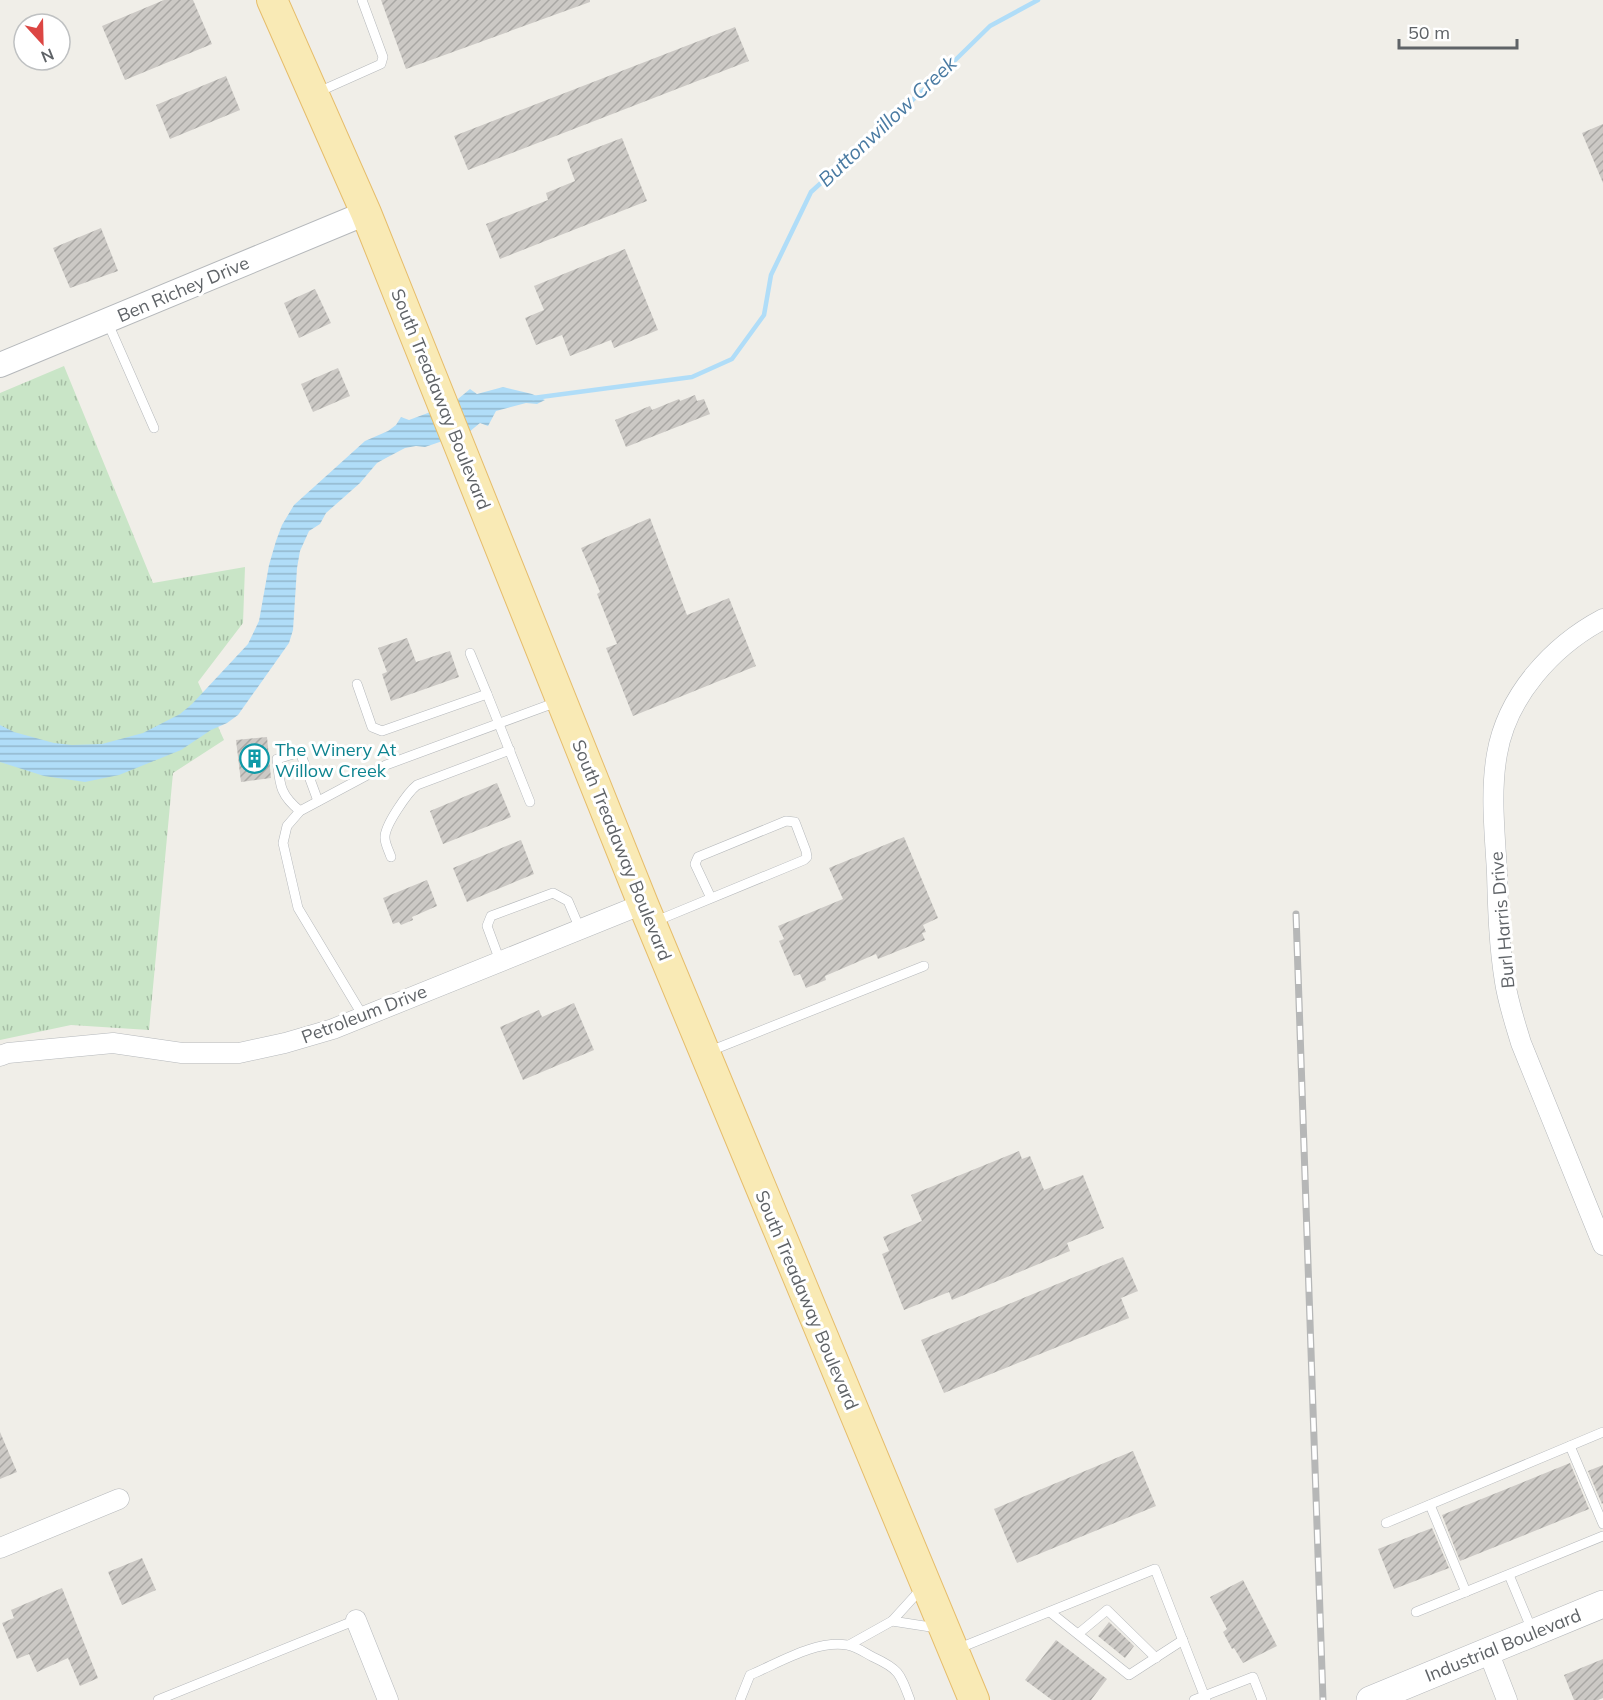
<svg xmlns="http://www.w3.org/2000/svg" width="1603" height="1700" font-family="Mulish,sans-serif">
  <style>
    .grass { fill: url(#grass-tufts) }
    .water { fill: url(#water-rules) }
    .lines { fill: none; stroke-linecap: round; stroke-linejoin: round }
    .stream { stroke: #b0ddf8; stroke-width: 4.5 }
    .building { fill: url(#building-hatch) }
    .service-casing { stroke: #b5b8bb; stroke-width: 10 }
    .minor-casing { stroke: #b5b8bb; stroke-width: 21 }
    .tertiary-casing { stroke: #b5b8bb; stroke-width: 26 }
    .secondary-casing { stroke: #b4b7bb; stroke-width: 28 }
    .primary-casing { stroke: #e6bd6b; stroke-width: 32 }
    .service { stroke: #fff; stroke-width: 9 }
    .minor { stroke: #fff; stroke-width: 20 }
    .tertiary { stroke: #fff; stroke-width: 24 }
    .secondary { stroke: #fff; stroke-width: 27 }
    .primary { stroke: #f9eab5; stroke-width: 30 }
    .rail-casing { stroke: #b6b7b7; stroke-width: 7 }
    .rail { stroke: #fff; stroke-width: 4.5; stroke-dasharray: 14; stroke-linecap: butt }
    .labels { text-anchor: middle; dominant-baseline: central; stroke-width: 6; stroke-linejoin: round; paint-order: stroke }
    .street-label { font-size: 18px; fill: #5f6367; stroke: #fff }
    .culture-label { font-size: 18px; fill: #0d838f; stroke: #fff; text-anchor: start }
    .water-label { font-size: 20px; font-style: italic; fill: #497aa2; stroke: #fff }
  </style>
  <defs>
    <pattern id="grass-tufts" width="24" height="20" patternUnits="userSpaceOnUse" patternTransform="scale(1.5)"><rect width="24" height="20" fill="#c9e5c7"/><path d="M3 7l-1-3M5 7V3M7 7l1-3M15 17l-1-3M17 17v-4M19 17l1-3" fill="none" stroke="#a6bda5"/></pattern>
    <pattern id="water-rules" width="6" height="5" patternUnits="userSpaceOnUse" patternTransform="scale(1.5)"><rect width="6" height="5" fill="#b0ddf8"/><path d="M0 2.5h6" fill="none" stroke="#92b7cd"/></pattern>
    <pattern id="building-hatch" width="6" height="6" patternUnits="userSpaceOnUse" patternTransform="scale(1.5)"><rect width="6" height="6" fill="#ccc9c5"/><path d="M-1 1l2-2M0 6l6-6M5 7l2-2" fill="none" stroke="#a9a7a4"/></pattern>
  </defs>
  <rect width="100%" height="100%" fill="#f0eee8"/>
  <path class="grass" d="M 64,366 L 153,583 L 245,567 L 243,623 L 198,682 L 224,740 L 173,773 L 149,1030 L 71,1025 L 0,1040 L 0,393 Z"/>
  <path class="water" d="M 503,387 L 532,394 L 545,400 L 537,404 L 526,403 L 496,411 L 488,426 L 480,423 L 469,432 L 425,447 L 416,446 L 405,448 L 386,458 L 377,463 L 360,483 L 326,513 L 320,524 L 309,531 L 300,551 L 297,568 L 293,630 L 289,643 L 238,715 L 227,723 L 211,730 L 181,750 L 119,775 L 85,782 L 44,776 L 0,762 L 0,725 L 14,732 L 54,743 L 72,745 L 102,744 L 143,733 L 180,714 L 192,704 L 248,644 L 259,621 L 269,565 L 276,541 L 282,525 L 294,505 L 365,441 L 388,431 L 396,425 L 401,417 L 409,420 L 452,404 L 470,389 L 477,394 Z"/>
  <g class="lines">
    <path class="stream" d="M 533,398 L 692,377 L 732,359 L 764,315 L 771,275 L 811,192 L 940,75 L 990,26 L 1038,0"/>
  </g>
  <g class="building">
    <path d="M 164,0 L 193,0 L 212,44 L 125,80 L 102,26 Z"/>
    <path d="M 381,0 L 590,0 L 590,2 L 406,69 Z"/>
    <path d="M 735,27 L 749,61 L 468,170 L 454,136 Z"/>
    <path d="M 226,76 L 240,110 L 170,139 L 156,105 Z"/>
    <path d="M 1603,124 L 1603,183 L 1582,133 Z"/>
    <path d="M 622,138 L 647,201 L 500,259 L 486,224 L 548,200 L 546,193 L 575,181 L 567,159 Z"/>
    <path d="M 101,228 L 118,271 L 70,288 L 53,248 Z"/>
    <path d="M 625,249 L 658,330 L 614,348 L 611,340 L 570,356 L 562,335 L 536,345 L 525,318 L 544,310 L 534,286 Z"/>
    <path d="M 315,289 L 331,323 L 299,338 L 284,303 Z"/>
    <path d="M 338,368 L 350,396 L 313,412 L 301,384 Z"/>
    <path d="M 695,395 L 697,401 L 704,399 L 710,414 L 626,447 L 615,420 L 650,406 L 652,410 L 679,399 L 680,401 Z"/>
    <path d="M 650,518 L 687,615 L 729,598 L 756,666 L 633,716 L 606,648 L 617,644 L 597,594 L 600,592 L 581,548 Z"/>
    <path d="M 407,638 L 416,662 L 450,651 L 459,677 L 391,701 L 382,674 L 387,672 L 378,648 Z"/>
    <path d="M 267,737 L 271,778 L 241,782 L 236,740 Z"/>
    <path d="M 497,783 L 511,817 L 443,844 L 430,811 Z"/>
    <path d="M 904,837 L 938,918 L 923,925 L 926,932 L 922,933 L 925,940 L 878,959 L 876,954 L 825,976 L 826,980 L 806,988 L 800,974 L 794,976 L 779,941 L 784,939 L 778,926 L 843,899 L 829,868 Z"/>
    <path d="M 521,840 L 534,874 L 467,902 L 453,868 Z"/>
    <path d="M 427,880 L 437,906 L 412,917 L 413,920 L 401,925 L 399,922 L 393,924 L 383,898 Z"/>
    <path d="M 574,1003 L 594,1050 L 523,1080 L 500,1027 L 539,1010 L 542,1017 Z"/>
    <path d="M 1019,1151 L 1022,1159 L 1030,1156 L 1044,1190 L 1083,1175 L 1104,1228 L 1067,1243 L 1070,1251 L 952,1300 L 949,1292 L 904,1310 L 882,1254 L 889,1251 L 883,1237 L 922,1221 L 911,1195 Z"/>
    <path d="M 1123,1257 L 1138,1291 L 1121,1298 L 1129,1318 L 944,1393 L 921,1340 Z"/>
    <path d="M 0,1432 L 17,1472 L 0,1479 Z"/>
    <path d="M 1133,1451 L 1156,1506 L 1017,1563 L 994,1509 Z"/>
    <path d="M 1570,1463 L 1589,1509 L 1460,1561 L 1442,1515 Z"/>
    <path d="M 1603,1465 L 1603,1503 L 1602,1504 L 1588,1471 Z"/>
    <path d="M 1432,1528 L 1449,1568 L 1394,1589 L 1378,1549 Z"/>
    <path d="M 142,1558 L 156,1590 L 122,1605 L 108,1572 Z"/>
    <path d="M 1243,1580 L 1277,1646 L 1243,1663 L 1234,1648 L 1232,1649 L 1223,1632 L 1227,1629 L 1210,1597 Z"/>
    <path d="M 62,1588 L 98,1678 L 80,1686 L 68,1658 L 37,1672 L 29,1654 L 17,1659 L 2,1623 L 14,1618 L 11,1610 Z"/>
    <path d="M 1109,1622 L 1134,1646 L 1125,1658 L 1098,1636 Z"/>
    <path d="M 1056,1640 L 1107,1679 L 1091,1700 L 1052,1700 L 1025,1680 Z"/>
    <path d="M 1603,1659 L 1603,1698 L 1598,1700 L 1574,1700 L 1564,1675 Z"/>
  </g>
  <g class="lines">
    <defs>
      <g id="service">
        <path d="M 316,93 L 381,64 L 383,57 L 362,0"/>
        <path d="M 107,321 L 154,428"/>
        <path d="M 470,653 L 487,694"/>
        <path d="M 357,684 L 372,727 L 382,731 L 487,694 L 530,802"/>
        <path d="M 300,811 C 279,794 280,784 277,759 L 300,752 L 318,801"/>
        <path d="M 391,857 C 389,851 385,844 385,838 C 384,826 408,792 417,785 L 510,750"/>
        <path d="M 656,921 L 804,860 L 807,857 L 806,851 L 795,822 L 786,821 L 698,857 L 695,864 L 711,898"/>
        <path d="M 500,961 L 487,926 L 491,916 L 553,893 L 568,901 L 580,929"/>
        <path d="M 363,1016 L 298,908 L 283,843 L 287,826 L 300,811 L 386,765 L 557,702"/>
        <path d="M 710,1051 L 924,966"/>
        <path d="M 1570,1446 L 1603,1524"/>
        <path d="M 1430,1505 L 1466,1592"/>
        <path d="M 1386,1523 L 1603,1432"/>
        <path d="M 1509,1575 L 1532,1630"/>
        <path d="M 922,1588 L 892,1621 L 937,1628"/>
        <path d="M 1050,1612 L 1129,1675 L 1183,1640"/>
        <path d="M 1416,1612 L 1603,1536"/>
        <path d="M 1078,1634 L 1107,1610 L 1156,1658"/>
        <path d="M 849,1645 L 892,1621"/>
        <path d="M 957,1649 L 1155,1569 L 1206,1700"/>
        <path d="M 158,1700 L 356,1620"/>
        <path d="M 740,1700 L 750,1675 C 779,1663 815,1640 847,1645 C 856,1646 865,1653 873,1657 C 899,1669 900,1673 910,1700"/>
        <path d="M 1194,1700 L 1253,1677 L 1262,1700"/>
      </g>
      <g id="minor">
        <path d="M 1603,619 C 1552,646 1507,696 1497,754 C 1490,793 1495,834 1497,873 C 1498,909 1499,945 1505,982 C 1508,1002 1515,1023 1521,1043 L 1603,1245"/>
        <path d="M 0,1056 L 8,1053 L 113,1043 L 182,1053 L 239,1053 L 285,1043 L 333,1029 L 643,904"/>
        <path d="M 0,1548 L 119,1499"/>
        <path d="M 356,1620 L 388,1700"/>
        <path d="M 1488,1651 L 1507,1700"/>
      </g>
      <path id="tertiary" d="M 0,365 L 366,213"/>
      <path id="secondary" d="M 1370,1700 L 1603,1604"/>
      <path id="primary" d="M 272,0 L 366,213 L 643,904 L 974,1700"/>
    </defs>
    <use href="#service" class="service-casing"/>
    <use href="#minor" class="minor-casing"/>
    <use href="#tertiary" class="tertiary-casing"/>
    <use href="#secondary" class="secondary-casing"/>
    <use href="#primary" class="primary-casing"/>
    <use href="#service" class="service"/>
    <use href="#minor" class="minor"/>
    <use href="#tertiary" class="tertiary"/>
    <use href="#secondary" class="secondary"/>
    <use href="#primary" class="primary"/>
    <defs>
      <path id="rail" d="M 1296,914 L 1323,1700"/>
    </defs>
    <use href="#rail" class="rail-casing"/>
    <use href="#rail" class="rail"/>
  </g>
  <defs>
    <symbol id="building-ring" viewBox="-11 -11 22 22"><circle r="9.5" fill="#fff" stroke="#0f9aa8" stroke-width="1.5"/><path d="M-4-6H4V6H1V3H-1V6H-4ZM-2.5-4.3h1.7v1.8h-1.7ZM.8-4.3h1.7v1.8H.8ZM-2.5-1h1.7V.8h-1.7ZM.8-1h1.7V.8H.8Z" fill="#0f9aa8"/></symbol>
  </defs>
  <g fill-rule="evenodd">
    <use href="#building-ring" x="238" y="742" width="33" height="33"/>
  </g>
  <g class="labels">
    <g class="street-label">
      <text transform="translate(183 289) rotate(-23)">Ben Richey Drive</text>
      <text transform="translate(441 399) rotate(68)">South Treadaway Boulevard</text>
      <text transform="translate(622 850) rotate(68)">South Treadaway Boulevard</text>
      <text transform="translate(1502 920) rotate(-95)">Burl Harris Drive</text>
      <text transform="translate(364 1014) rotate(-21)">Petroleum Drive</text>
      <text transform="translate(807 1300) rotate(67)">South Treadaway Boulevard</text>
      <text transform="translate(1503 1645) rotate(-22)">Industrial Boulevard</text>
    </g>
    <g class="culture-label">
      <text x="275" y="749">The Winery At<tspan x="275" dy="21">Willow Creek</tspan></text>
    </g>
    <g class="water-label">
      <text transform="translate(887 121) rotate(-43)">Buttonwillow Creek</text>
    </g>
  </g>
  <g transform="translate(42 42) rotate(158)"><circle r="28" fill="#ffffff" stroke="#bfc1c2" stroke-width="1.5"/>
  <path d="M0-4.5L10 22L0 15L-10 22Z" fill="#dc4643"/>
  <text y="-9" font-size="16" font-weight="bold" text-anchor="middle" fill="#5f6367">N</text>
  </g>
  <path d="M1399 39v9h118v-9" fill="none" stroke="#5f6367" stroke-width="3"/>
  <text x="1408" y="39" font-size="18" fill="#5f6367" stroke="#ffffff" stroke-width="4.5" paint-order="stroke">50 m</text>
</svg>
